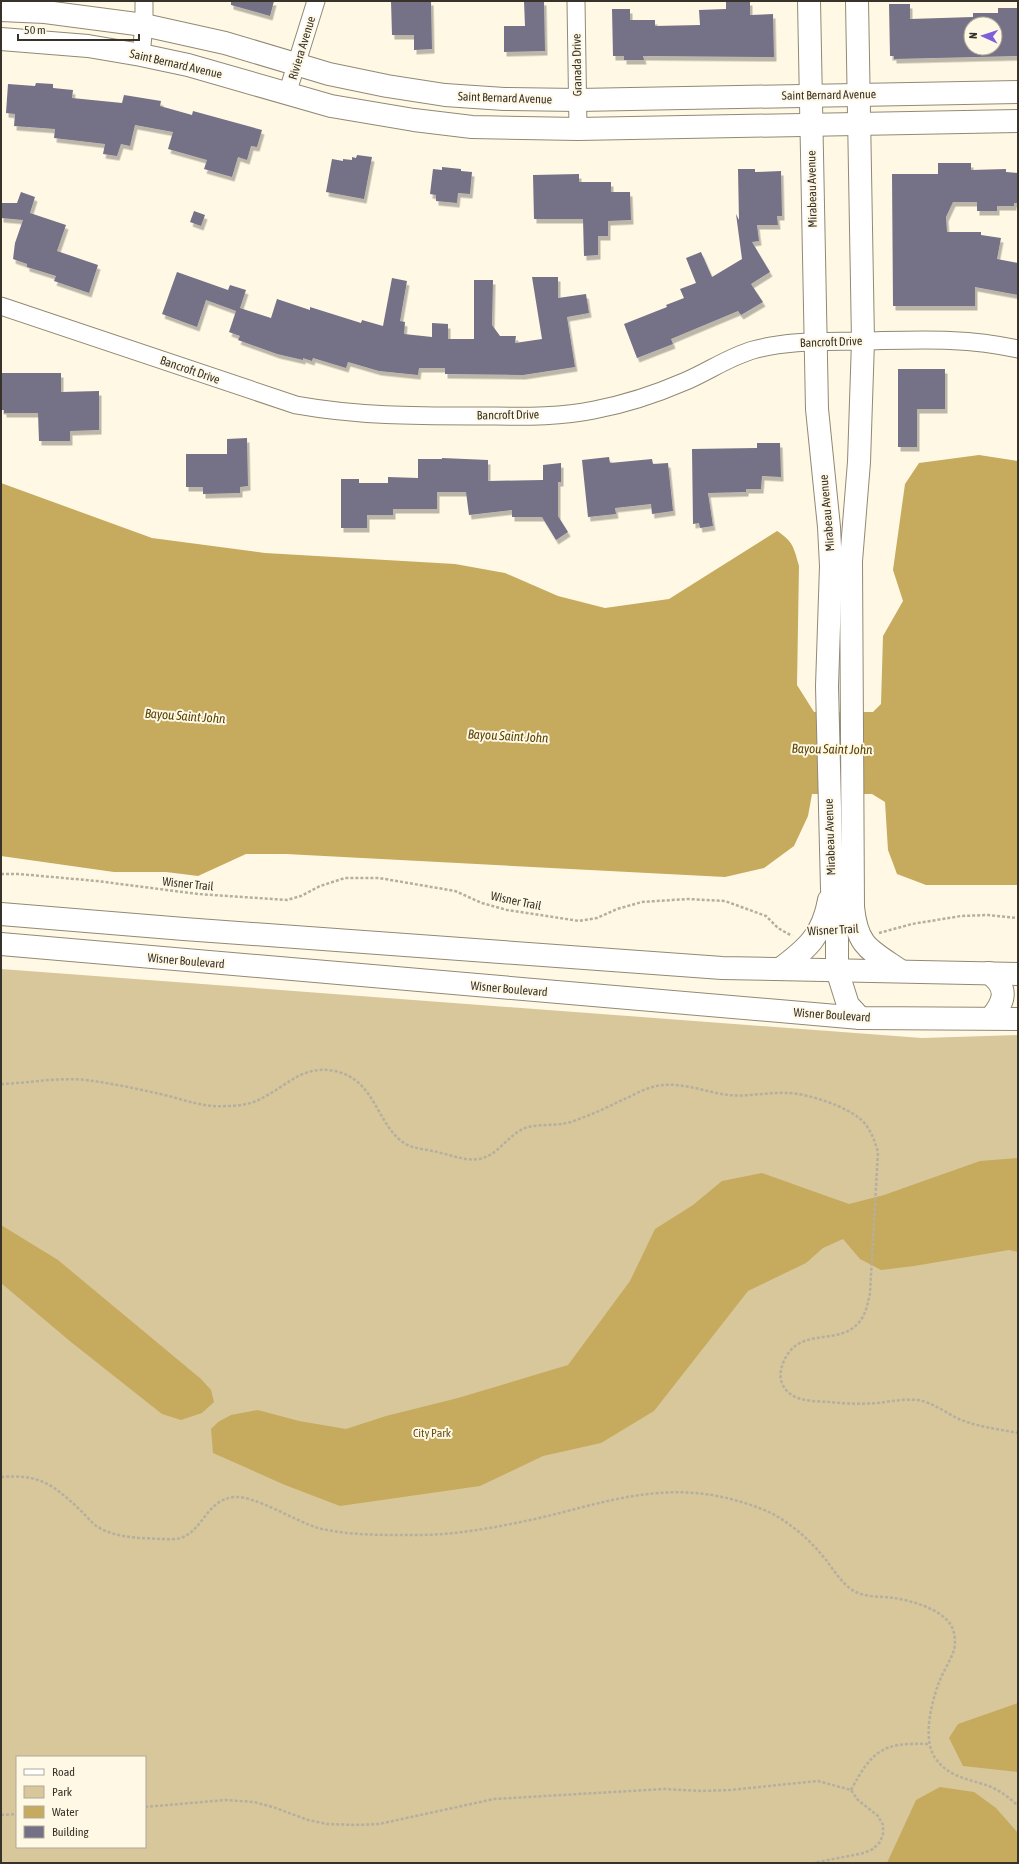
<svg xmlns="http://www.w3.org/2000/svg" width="1019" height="1864" font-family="'Asap Condensed',sans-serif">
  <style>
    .green { fill: #d8c79b; fill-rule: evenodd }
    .water { fill: #c6aa5e }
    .building { fill: #747186; fill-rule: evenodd; filter: url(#shadow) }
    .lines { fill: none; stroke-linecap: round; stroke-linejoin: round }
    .minor-casing { stroke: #918974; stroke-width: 19 }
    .tertiary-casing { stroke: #918974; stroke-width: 24 }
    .secondary-casing { stroke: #918974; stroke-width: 24 }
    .path { stroke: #b5afa0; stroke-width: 2.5; stroke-dasharray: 3 2; stroke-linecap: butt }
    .minor { stroke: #fff; stroke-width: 17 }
    .tertiary { stroke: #fff; stroke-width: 22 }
    .secondary { stroke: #fff; stroke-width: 22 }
    .labels { text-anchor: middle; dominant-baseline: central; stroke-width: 4; stroke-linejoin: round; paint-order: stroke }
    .street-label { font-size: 12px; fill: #37332b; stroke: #fff8e5 }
    .park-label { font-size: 12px; fill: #675319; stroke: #fff8e5 }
    .water-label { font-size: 13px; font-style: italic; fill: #574303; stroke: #fff8e5 }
  </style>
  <defs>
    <filter id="shadow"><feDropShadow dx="2.5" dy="4.5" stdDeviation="0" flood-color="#0004"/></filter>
  </defs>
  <rect width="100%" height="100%" fill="#fff8e5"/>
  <path class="green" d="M 1,969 L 922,1038 L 1018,1035 L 1018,1863 L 1,1863 ZM 17,1757 L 145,1757 L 145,1847 L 17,1847 Z"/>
  <g class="water">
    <path d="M 979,455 L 1018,461 L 1018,885 L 926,885 L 897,874 L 888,850 L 885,802 L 872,794 L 812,794 L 808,816 L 794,846 L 764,868 L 725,877 L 286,854 L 246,854 L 198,876 L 166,872 L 114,872 L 1,856 L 1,483 L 152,538 L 265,553 L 455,564 L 505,573 L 558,596 L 605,608 L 669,599 L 777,531 C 793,541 794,548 799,566 L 797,685 L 814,712 L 873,712 L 881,704 L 883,636 L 903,601 L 893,570 L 905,484 L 919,463 Z"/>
    <path d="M 1018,1158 L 1018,1252 L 1009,1250 L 914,1266 L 881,1270 L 860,1259 L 843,1239 L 823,1248 L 806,1263 L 748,1291 L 654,1411 L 601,1443 L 543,1456 L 480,1486 L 340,1506 L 285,1485 L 213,1453 L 211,1429 L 218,1422 L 231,1415 L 258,1410 L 299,1421 L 346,1429 L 386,1416 L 458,1398 L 568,1365 L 630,1281 L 655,1229 L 693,1205 L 722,1181 L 762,1173 L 849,1204 L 884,1195 L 980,1161 Z"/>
    <path d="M 1,1225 L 58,1260 L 201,1379 L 211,1390 L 214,1402 L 202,1413 L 181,1420 L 162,1414 L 71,1342 L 1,1283 Z"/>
    <path d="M 1018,1703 L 1018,1772 L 963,1766 L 949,1738 L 958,1724 Z"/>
    <path d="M 940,1787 L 974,1792 L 996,1808 L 1018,1833 L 1018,1863 L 887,1863 L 916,1800 Z"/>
  </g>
  <g class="building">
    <path d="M 231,1 L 274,1 L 270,16 L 231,5 Z"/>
    <path d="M 391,1 L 431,1 L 432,49 L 414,50 L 414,35 L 392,35 Z"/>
    <path d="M 524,1 L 544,1 L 545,51 L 504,52 L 504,26 L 525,26 Z"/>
    <path d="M 726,1 L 750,1 L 750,15 L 773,14 L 774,57 L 643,56 L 644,60 L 624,60 L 624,56 L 613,56 L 612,9 L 630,9 L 630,20 L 655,20 L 655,26 L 700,25 L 699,10 L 726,9 Z"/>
    <path d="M 889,4 L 910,4 L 910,19 L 973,17 L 973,13 L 998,13 L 998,8 L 1018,8 L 1018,56 L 894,59 L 894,56 L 890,56 ZM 971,24 L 995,24 L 995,48 L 971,48 Z"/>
    <path d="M 36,83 L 53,84 L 53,88 L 73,90 L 72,98 L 122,103 L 124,95 L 161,101 L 160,106 L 192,115 L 193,111 L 262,130 L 257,147 L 251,146 L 247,160 L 238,157 L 232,177 L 204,169 L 207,160 L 168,149 L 173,132 L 135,125 L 130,146 L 121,144 L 117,156 L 103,154 L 105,144 L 54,138 L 55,129 L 14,126 L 15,114 L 6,113 L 8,84 L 35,86 Z"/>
    <path d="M 357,155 L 372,157 L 364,199 L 326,192 L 332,159 L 343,161 L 343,159 L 352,160 L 352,157 L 356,158 Z"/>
    <path d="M 938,163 L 971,163 L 971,170 L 1006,169 L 1006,172 L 1018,173 L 1018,203 L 1014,203 L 1014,206 L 997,206 L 997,211 L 977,211 L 977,202 L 953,202 L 946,217 L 947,232 L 981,232 L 981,235 L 1001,238 L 997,259 L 1018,263 L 1018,295 L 975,287 L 975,306 L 893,306 L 892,174 L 938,174 Z"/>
    <path d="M 442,167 L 461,169 L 461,171 L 472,172 L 470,194 L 458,193 L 457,203 L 436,201 L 436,195 L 430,194 L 433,169 L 442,170 Z"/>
    <path d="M 738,169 L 755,169 L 755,172 L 781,171 L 782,216 L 777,216 L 778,225 L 757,225 L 759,241 L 752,242 L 770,272 L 751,284 L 763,302 L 741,315 L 738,311 L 671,339 L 673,344 L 637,358 L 624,324 L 667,307 L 666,305 L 684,298 L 680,289 L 696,283 L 686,258 L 701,252 L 712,277 L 742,259 L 736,214 L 739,220 Z"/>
    <path d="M 579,174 L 579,182 L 611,182 L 611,192 L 630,192 L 631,220 L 608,221 L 608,236 L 598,236 L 598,255 L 584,256 L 583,219 L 534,219 L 533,175 Z"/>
    <path d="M 21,192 L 35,197 L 30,213 L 66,225 L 57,251 L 98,265 L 89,293 L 54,281 L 56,276 L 27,267 L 27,264 L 13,259 L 15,243 L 23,220 L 1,218 L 1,203 L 17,203 Z"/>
    <path d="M 194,211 L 205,215 L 201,226 L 190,222 Z"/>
    <path d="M 177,272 L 228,290 L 230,285 L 246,290 L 240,308 L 271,318 L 277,299 L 310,310 L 310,307 L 361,323 L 362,320 L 383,326 L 392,278 L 407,281 L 400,321 L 405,322 L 404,334 L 432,337 L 432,323 L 448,324 L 448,339 L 474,339 L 474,280 L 493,280 L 492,325 L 500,336 L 516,336 L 515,343 L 542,339 L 532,277 L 558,277 L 558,298 L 586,294 L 589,313 L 567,317 L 575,367 L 523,375 L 445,374 L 445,368 L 419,368 L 418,375 L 379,371 L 348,362 L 346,368 L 313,358 L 312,361 L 303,358 L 303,360 L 277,354 L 238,340 L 240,336 L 229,332 L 236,311 L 206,300 L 197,327 L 162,314 Z"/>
    <path d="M 898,369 L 945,369 L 945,409 L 917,409 L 917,447 L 898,447 Z"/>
    <path d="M 1,373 L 61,373 L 61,392 L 99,391 L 99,430 L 70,431 L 70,441 L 39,441 L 38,413 L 4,413 L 4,410 L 1,410 Z"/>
    <path d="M 247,438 L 248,486 L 240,487 L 240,493 L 203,494 L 203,487 L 186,487 L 186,454 L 227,454 L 227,439 Z"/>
    <path d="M 757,443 L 780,443 L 781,477 L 762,476 L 761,489 L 746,489 L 746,492 L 708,493 L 713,526 L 700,528 L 699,523 L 693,524 L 692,449 L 757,448 Z"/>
    <path d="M 609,457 L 610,463 L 652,459 L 653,464 L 668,463 L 673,511 L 652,514 L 651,504 L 615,508 L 616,514 L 588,517 L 582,460 Z"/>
    <path d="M 442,458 L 488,460 L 488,481 L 543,480 L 543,465 L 561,463 L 561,482 L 558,482 L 558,516 L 568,532 L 556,540 L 542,517 L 512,517 L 512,510 L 469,515 L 466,492 L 437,492 L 437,509 L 393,509 L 393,515 L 367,515 L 367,528 L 341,528 L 341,479 L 359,479 L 359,483 L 388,483 L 388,477 L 418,478 L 418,459 L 442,459 Z"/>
  </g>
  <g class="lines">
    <defs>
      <g id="minor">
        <path d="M 576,1 L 578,129"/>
        <path d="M 141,55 L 144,25 L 144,1"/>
        <path d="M 287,94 L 316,1"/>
        <path d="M 1,306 L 296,405 C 358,416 413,416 476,416 C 515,416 556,418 594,410 C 626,404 656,394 686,381 C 709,371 729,357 753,350 C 789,340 827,342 863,341 C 917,340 964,337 1018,349"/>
      </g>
      <g id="tertiary">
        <path d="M 809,1 L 817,409 L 829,527 L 831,566 L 827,686 L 832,889 L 837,939 L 837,970 L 848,1005 L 860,1018"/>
        <path d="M 857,1 L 863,341 L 859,462 L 851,561 L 853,907 C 857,947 870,950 901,971"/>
        <path d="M 1,914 L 184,929 L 722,968 L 1018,974"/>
        <path d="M 1,944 L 860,1018 L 1018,1019"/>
        <path d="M 780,969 C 807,949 823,935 829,900"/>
        <path d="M 989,973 C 1009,988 1005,1001 991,1018"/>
      </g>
      <g id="secondary">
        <path d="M 1,10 L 45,12 L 144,25 L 225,43 L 329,74 L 387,86 L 445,95 L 504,99 L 578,100 L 1018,92"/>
        <path d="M 1,39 L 88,46 L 141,55 L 188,65 L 331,106 L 414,120 L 472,127 L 578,129 L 1018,121"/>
      </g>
    </defs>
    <use href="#minor" class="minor-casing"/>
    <use href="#tertiary" class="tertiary-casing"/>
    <use href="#secondary" class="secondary-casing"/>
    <g class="path">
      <path d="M 1,874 L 19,874 L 97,881 L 198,894 L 287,900 L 301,896 L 320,886 L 345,878 L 379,878 L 455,891 L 482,903 L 507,910 L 579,921 L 597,918 L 617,909 L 642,902 L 688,899 L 725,901 L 766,916 L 778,928 L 792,936"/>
      <path d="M 879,933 L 912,924 L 961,916 L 988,915 L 1018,918"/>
      <path d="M 1,1084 C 32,1083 62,1076 93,1081 C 115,1084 138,1089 160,1094 C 183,1099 203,1108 227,1106 C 239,1106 253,1104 264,1097 C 289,1084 303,1065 335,1071 C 376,1080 376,1124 404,1143 C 415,1150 429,1149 441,1153 C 454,1156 466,1161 479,1159 C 500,1155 508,1133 528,1127 C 542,1124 557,1126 571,1122 C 588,1116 604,1109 620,1101 C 632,1096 643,1089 656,1086 C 680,1081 705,1092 728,1095 C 748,1097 767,1092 787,1093 C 807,1093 854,1108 866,1125 C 872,1133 875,1142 878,1152 L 870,1293 C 867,1307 865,1319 853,1328 C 830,1344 797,1328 783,1363 C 781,1369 779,1376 782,1383 C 789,1402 813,1401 830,1402 C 846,1404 862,1404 878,1403 C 891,1401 904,1399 918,1400 C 932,1402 946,1413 959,1419 C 978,1427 998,1429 1018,1433"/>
      <path d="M 1,1477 C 39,1474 53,1484 80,1510 C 86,1515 91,1523 98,1527 C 116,1538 140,1538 161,1539 C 166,1539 175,1540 180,1538 C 203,1532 206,1499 235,1497 C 256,1496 295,1521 318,1528 C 346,1535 379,1535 408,1535 C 451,1536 493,1528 535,1519 C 604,1503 659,1481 731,1499 C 745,1503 759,1507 773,1514 C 794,1526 811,1541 826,1560 C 833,1569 841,1582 851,1589 C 863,1598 880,1596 894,1598 C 912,1601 934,1607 947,1620 C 955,1628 956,1640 954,1650 C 950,1662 942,1673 938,1685 C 931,1705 922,1741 936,1759 C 948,1776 967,1779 986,1785 C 998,1789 1009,1797 1018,1806"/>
      <path d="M 851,1790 C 872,1751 882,1742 928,1744"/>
      <path d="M 145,1807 L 225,1800 L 254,1802 L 273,1807 L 308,1820 L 327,1824 L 356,1825 L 379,1824 L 494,1799 L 664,1789 L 701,1791 L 730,1790 L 818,1781 L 851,1790 L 858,1800 L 878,1816 L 883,1825 L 883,1834 L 880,1842 L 873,1849 L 864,1853 L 813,1863"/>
      <path d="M 1,1815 L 17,1814"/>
    </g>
    <use href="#minor" class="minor"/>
    <use href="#tertiary" class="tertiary"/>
    <use href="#secondary" class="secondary"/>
  </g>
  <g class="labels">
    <g class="street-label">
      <text transform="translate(302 48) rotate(-73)">Riviera Avenue</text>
      <text transform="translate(176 64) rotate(13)">Saint Bernard Avenue</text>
      <text transform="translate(577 65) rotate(-91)">Granada Drive</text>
      <text transform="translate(829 95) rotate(-1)">Saint Bernard Avenue</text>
      <text transform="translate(505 98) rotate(2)">Saint Bernard Avenue</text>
      <text transform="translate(812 189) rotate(-91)">Mirabeau Avenue</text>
      <text transform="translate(831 342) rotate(-2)">Bancroft Drive</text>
      <text transform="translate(190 370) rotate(19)">Bancroft Drive</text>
      <text transform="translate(508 415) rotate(-1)">Bancroft Drive</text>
      <text transform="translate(827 513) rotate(-95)">Mirabeau Avenue</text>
      <text transform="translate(830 837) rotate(-92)">Mirabeau Avenue</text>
      <text transform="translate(188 884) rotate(6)">Wisner Trail</text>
      <text transform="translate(516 901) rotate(12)">Wisner Trail</text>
      <text transform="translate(833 930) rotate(-3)">Wisner Trail</text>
      <text transform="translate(186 961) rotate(5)">Wisner Boulevard</text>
      <text transform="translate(509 989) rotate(5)">Wisner Boulevard</text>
      <text transform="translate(832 1015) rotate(4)">Wisner Boulevard</text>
    </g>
    <g class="park-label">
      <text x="432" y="1433">City Park</text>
    </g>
    <g class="water-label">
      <text transform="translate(185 716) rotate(4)">Bayou Saint John</text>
      <text transform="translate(508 736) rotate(3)">Bayou Saint John</text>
      <text transform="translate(832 749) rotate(1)">Bayou Saint John</text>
    </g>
  </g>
  <rect width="1019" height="1864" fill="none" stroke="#37332b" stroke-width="4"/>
  <rect x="16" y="1756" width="130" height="92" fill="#fff8e5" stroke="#afa99b"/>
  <rect x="24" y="1769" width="20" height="6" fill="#ffffff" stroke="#afa99b"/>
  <text x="52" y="1776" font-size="12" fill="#37332b">Road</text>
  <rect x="24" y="1786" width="20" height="12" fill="#d8c79b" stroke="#afa99b"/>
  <text x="52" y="1796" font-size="12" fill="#37332b">Park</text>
  <rect x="24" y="1806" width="20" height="12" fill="#c6aa5e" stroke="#afa99b"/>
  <text x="52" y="1816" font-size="12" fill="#37332b">Water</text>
  <rect x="24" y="1826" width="20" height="12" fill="#747186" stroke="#afa99b"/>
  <text x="52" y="1836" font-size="12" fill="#37332b">Building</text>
  <g transform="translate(983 36) rotate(273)"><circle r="19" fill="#fff8e5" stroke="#afa99b"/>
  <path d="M0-3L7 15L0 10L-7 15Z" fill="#7e5fda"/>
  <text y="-6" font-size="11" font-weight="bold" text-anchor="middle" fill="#37332b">N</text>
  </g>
  <path d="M18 34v6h121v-6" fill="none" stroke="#37332b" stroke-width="2"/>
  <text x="24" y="34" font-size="12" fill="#37332b" stroke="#fff8e5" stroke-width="3" paint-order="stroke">50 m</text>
</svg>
